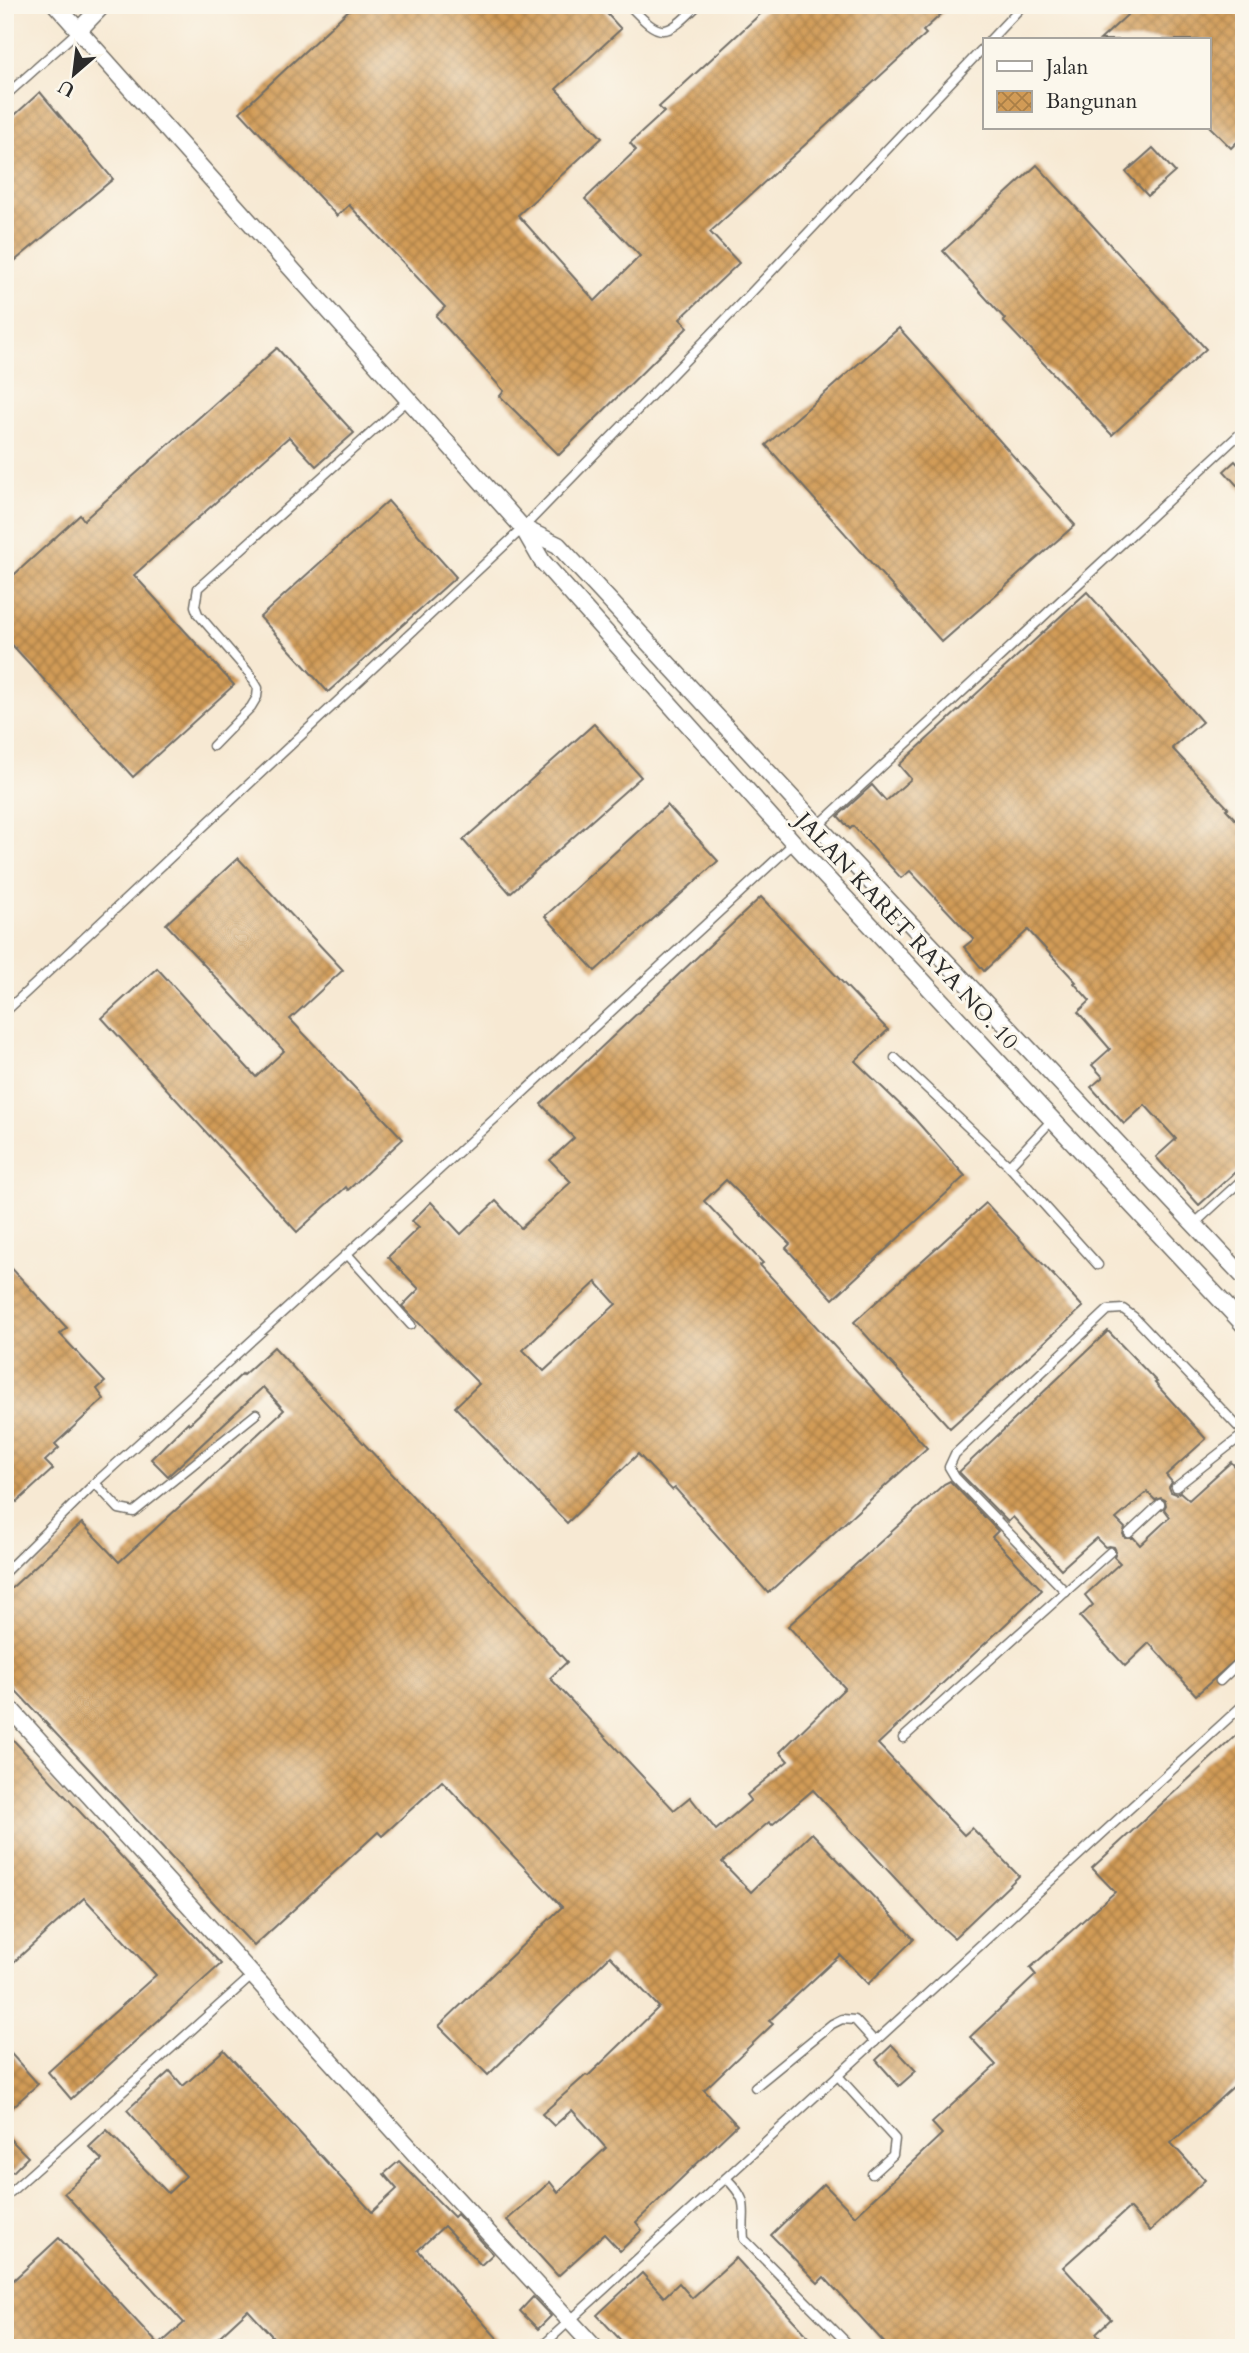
<svg xmlns="http://www.w3.org/2000/svg" width="1249" height="2353" font-family="Cardo,serif">
  <style>
    .building { fill: url(#building-cross-hatch); fill-rule: evenodd }
    .lines { fill: none; stroke-linecap: round; stroke-linejoin: round }
    .lane-casing { stroke: #726e66; stroke-width: 11 }
    .street-casing { stroke: #726e66; stroke-width: 19 }
    .lane { stroke: #fff; stroke-width: 8 }
    .street { stroke: #fff; stroke-width: 16 }
    .labels { text-anchor: middle; dominant-baseline: central; stroke-width: 6; stroke-linejoin: round; paint-order: stroke }
    .street-label { font-size: 23px; fill: #2b2b2b; stroke: #fbf7ec }
  </style>
  <defs>
    <pattern id="building-cross-hatch" width="8" height="8" patternUnits="userSpaceOnUse" patternTransform="scale(1.75)"><rect width="8" height="8" fill="#d19b56"/><path d="M0 0l8 8M0 8l8-8" fill="none" stroke="#aa7f47"/></pattern>
  </defs>
  <rect width="100%" height="100%" fill="#fbf7ec"/>
  <filter id="ink" filterUnits="userSpaceOnUse"><feTurbulence type="fractalNoise" baseFrequency=".0143" numOctaves="2"/><feDisplacementMap in="SourceGraphic" scale="14" xChannelSelector="R" yChannelSelector="G"/><feConvolveMatrix kernelMatrix="1 2 1 2 8 2 1 2 1" color-interpolation-filters="sRGB"/></filter>
  <filter id="wash" filterUnits="userSpaceOnUse"><feTurbulence type="fractalNoise" baseFrequency=".00686" numOctaves="4" result="noise"/><feDisplacementMap in="SourceGraphic" scale="28" xChannelSelector="R" yChannelSelector="G"/><feGaussianBlur stdDeviation="1.57" result="paint"/><feColorMatrix in="noise" values="0 0 0 0 0 0 0 0 0 0 0 0 0 0 0 0 0 1.4 0 .05"/><feComposite in="paint" operator="in"/></filter>
  <g filter="url(#wash)">
    <rect width="100%" height="100%" fill="#f7e9d3"/>
    <g id="blocks">
      <g class="building">
        <path d="M 354,5 L 599,5 L 621,29 L 556,89 L 602,138 L 518,215 L 595,301 L 640,256 L 585,199 L 636,150 L 630,143 L 664,112 L 659,107 L 770,5 L 951,5 L 923,31 L 926,34 L 710,232 L 739,263 L 680,319 L 688,327 L 559,455 L 500,396 L 504,391 L 436,316 L 445,307 L 349,205 L 337,216 L 240,112 Z"/>
        <path d="M 1138,5 L 1244,5 L 1244,135 L 1231,148 L 1209,126 L 1209,40 L 1100,40 Z"/>
        <path d="M 40,92 L 113,179 L 5,269 L 5,124 Z"/>
        <path d="M 1153,148 L 1175,172 L 1148,196 L 1126,172 Z"/>
        <path d="M 1037,165 L 1206,349 L 1112,435 L 1003,321 L 1005,319 L 943,251 Z"/>
        <path d="M 899,328 L 1075,525 L 942,642 L 766,445 Z"/>
        <path d="M 277,348 L 354,433 L 316,466 L 289,437 L 134,575 L 234,685 L 133,777 L 5,637 L 5,583 L 80,515 L 84,520 Z"/>
        <path d="M 1235,461 L 1244,471 L 1244,493 L 1224,471 Z"/>
        <path d="M 388,501 L 456,577 L 328,692 L 260,617 Z"/>
        <path d="M 1087,592 L 1202,722 L 1172,748 L 1228,808 L 1226,809 L 1244,829 L 1244,1164 L 1199,1205 L 1156,1157 L 1176,1139 L 1145,1105 L 1124,1124 L 1091,1087 L 1103,1077 L 1092,1065 L 1110,1049 L 1078,1012 L 1090,1001 L 1074,983 L 1076,982 L 1028,930 L 984,971 L 964,947 L 974,939 L 910,871 L 901,878 L 853,826 L 850,829 L 838,816 L 872,785 L 886,801 L 911,779 L 899,765 Z"/>
        <path d="M 594,724 L 641,777 L 510,893 L 463,840 Z"/>
        <path d="M 667,805 L 718,861 L 595,971 L 545,916 Z"/>
        <path d="M 238,858 L 343,970 L 290,1019 L 403,1139 L 348,1190 L 346,1187 L 297,1232 L 102,1018 L 157,968 L 256,1077 L 284,1051 L 166,924 Z"/>
        <path d="M 761,897 L 888,1030 L 855,1061 L 913,1117 L 965,1176 L 833,1299 L 786,1248 L 790,1244 L 726,1180 L 704,1201 L 763,1263 L 760,1265 L 927,1448 L 768,1593 L 675,1488 L 672,1490 L 638,1454 L 567,1523 L 455,1407 L 479,1384 L 402,1306 L 419,1289 L 388,1257 L 419,1227 L 412,1221 L 431,1202 L 461,1234 L 496,1201 L 521,1228 L 571,1182 L 550,1160 L 574,1138 L 541,1104 ZM 596,1282 L 616,1304 L 544,1371 L 523,1350 Z"/>
        <path d="M 986,1203 L 1083,1307 L 950,1428 L 854,1322 Z"/>
        <path d="M 5,1261 L 67,1328 L 60,1334 L 105,1382 L 97,1389 L 104,1399 L 55,1444 L 59,1448 L 45,1461 L 53,1469 L 17,1502 L 5,1489 Z"/>
        <path d="M 1108,1331 L 1157,1382 L 1155,1383 L 1206,1439 L 1166,1475 L 1172,1482 L 1169,1487 L 1171,1492 L 1176,1494 L 1180,1492 L 1189,1500 L 1231,1462 L 1244,1476 L 1244,1652 L 1196,1695 L 1149,1643 L 1125,1666 L 1080,1617 L 1093,1605 L 1085,1595 L 1120,1563 L 1114,1557 L 1116,1551 L 1114,1547 L 1109,1546 L 1105,1547 L 1096,1538 L 1061,1569 L 1013,1517 L 1008,1522 L 959,1472 ZM 1147,1492 L 1155,1500 L 1161,1498 L 1165,1500 L 1166,1505 L 1164,1509 L 1170,1517 L 1140,1545 L 1134,1538 L 1125,1538 L 1123,1534 L 1125,1528 L 1116,1519 Z"/>
        <path d="M 274,1347 L 567,1662 L 550,1678 L 674,1810 L 690,1797 L 716,1830 L 751,1800 L 747,1795 L 788,1761 L 780,1752 L 845,1688 L 788,1626 L 944,1484 L 950,1481 L 998,1531 L 992,1537 L 1042,1590 L 878,1744 L 964,1835 L 972,1828 L 1019,1876 L 954,1938 L 934,1920 L 813,1790 L 772,1825 L 769,1822 L 722,1862 L 751,1892 L 812,1833 L 914,1939 L 868,1984 L 840,1955 L 769,2021 L 773,2024 L 704,2090 L 737,2125 L 636,2222 L 642,2230 L 620,2251 L 604,2234 L 558,2276 L 507,2220 L 550,2182 L 558,2192 L 606,2148 L 572,2110 L 554,2126 L 542,2114 L 586,2075 L 588,2076 L 659,2007 L 610,1956 L 488,2075 L 439,2026 L 562,1907 L 442,1781 L 382,1836 L 378,1832 L 254,1946 L 5,1679 L 5,1594 L 82,1523 L 119,1562 L 190,1497 L 284,1410 L 263,1387 L 168,1476 L 151,1459 L 188,1422 L 189,1424 L 242,1374 L 243,1375 Z"/>
        <path d="M 1244,1728 L 1244,2077 L 1171,2143 L 1205,2180 L 1150,2231 L 1129,2208 L 1063,2267 L 1111,2319 L 1096,2333 L 1110,2348 L 889,2348 L 824,2277 L 818,2283 L 771,2235 L 824,2184 L 855,2216 L 942,2134 L 932,2123 L 996,2065 L 970,2037 L 1036,1975 L 1030,1968 L 1115,1892 L 1092,1868 Z"/>
        <path d="M 5,1731 L 221,1964 L 71,2099 L 48,2072 L 156,1975 L 84,1898 L 5,1970 Z"/>
        <path d="M 892,2045 L 916,2071 L 899,2086 L 876,2060 Z"/>
        <path d="M 5,2047 L 38,2084 L 5,2114 Z"/>
        <path d="M 224,2050 L 372,2212 L 397,2189 L 384,2174 L 399,2161 L 454,2217 L 457,2214 L 493,2254 L 481,2265 L 444,2226 L 418,2250 L 506,2348 L 283,2348 L 248,2310 L 207,2348 L 5,2348 L 5,2288 L 59,2238 L 159,2345 L 184,2323 L 64,2193 L 102,2160 L 89,2147 L 107,2130 L 168,2193 L 186,2176 L 127,2110 L 170,2071 L 183,2086 Z"/>
        <path d="M 5,2134 L 28,2157 L 13,2172 L 5,2165 Z"/>
        <path d="M 736,2258 L 819,2348 L 628,2348 L 597,2315 L 642,2273 L 664,2297 L 679,2283 L 692,2298 Z"/>
        <path d="M 533,2297 L 551,2316 L 538,2329 L 520,2311 Z"/>
      </g>
    </g>
  </g>
  <g filter="url(#ink)">
    <use href="#blocks" fill-opacity="0" stroke="#726e66" stroke-width="2"/>
    <g class="lines">
      <defs>
        <g id="lane">
          <path d="M 629,5 C 661,39 665,38 698,5"/>
          <path d="M 990,40 L 1023,5"/>
          <path d="M 5,96 L 79,30"/>
          <path d="M 213,746 L 251,707 L 257,697 L 258,688 L 249,673 L 198,614 L 195,606 L 198,588 L 409,399"/>
          <path d="M 818,826 L 1244,430"/>
          <path d="M 5,1012 L 523,528 L 749,295 L 985,46"/>
          <path d="M 895,1058 L 1009,1166 L 1052,1120"/>
          <path d="M 1009,1166 L 1098,1265"/>
          <path d="M 1194,1224 L 1244,1178"/>
          <path d="M 347,1254 L 411,1325"/>
          <path d="M 95,1483 L 119,1509 L 134,1512 L 256,1414"/>
          <path d="M 1176,1487 L 1244,1434"/>
          <path d="M 1129,1533 L 1160,1504"/>
          <path d="M 5,1572 L 95,1483 L 426,1182 L 794,843"/>
          <path d="M 1066,1592 L 955,1477 L 949,1467 L 955,1454 L 1108,1310 L 1123,1309 L 1134,1317 L 1244,1433"/>
          <path d="M 1220,1681 L 1244,1658"/>
          <path d="M 903,1738 L 1110,1552"/>
          <path d="M 838,2076 L 895,2139 L 893,2155 L 872,2174"/>
          <path d="M 755,2087 L 832,2024 L 842,2019 L 855,2020 L 875,2042"/>
          <path d="M 726,2178 C 752,2204 741,2207 744,2239 L 852,2348"/>
          <path d="M 5,2197 L 253,1975"/>
          <path d="M 540,2348 L 1244,1704"/>
        </g>
        <g id="street">
          <path d="M 56,5 L 523,528 L 542,561 L 794,843 L 1244,1325"/>
          <path d="M 79,30 L 103,5"/>
          <path d="M 523,528 L 558,545 L 818,826 L 1244,1277"/>
          <path d="M 5,1703 L 428,2168 L 595,2348"/>
        </g>
      </defs>
      <use href="#lane" class="lane-casing"/>
      <use href="#street" class="street-casing"/>
      <use href="#lane" class="lane"/>
      <use href="#street" class="street"/>
    </g>
  </g>
  <g class="labels">
    <g class="street-label">
      <text transform="translate(907 931) rotate(47)">JALAN KARET RAYA NO. 10</text>
    </g>
  </g>
  <rect width="1249" height="2353" fill="none" stroke="#fbf7ec" stroke-width="28"/>
  <rect x="983" y="38" width="228" height="91" fill="#fbf7ec" stroke="#a8a59f" stroke-width="2"/>
  <rect x="997" y="61" width="35" height="10" fill="#ffffff" stroke="#a8a59f" stroke-width="2"/>
  <text x="1046" y="74" font-size="21" fill="#2b2b2b">Jalan</text>
  <rect x="997" y="91" width="35" height="21" fill="url(#building-cross-hatch)" stroke="#a8a59f" stroke-width="2"/>
  <text x="1046" y="108" font-size="21" fill="#2b2b2b">Bangunan</text>
  <g transform="translate(74 74) rotate(208)" stroke="#fbf7ec" stroke-width="5" paint-order="stroke">
  <path d="M0-5L12 26L0 18L-12 26Z" fill="#2b2b2b"/>
  <text y="-10" font-size="19" font-weight="bold" text-anchor="middle" fill="#2b2b2b">U</text>
  </g>
</svg>
